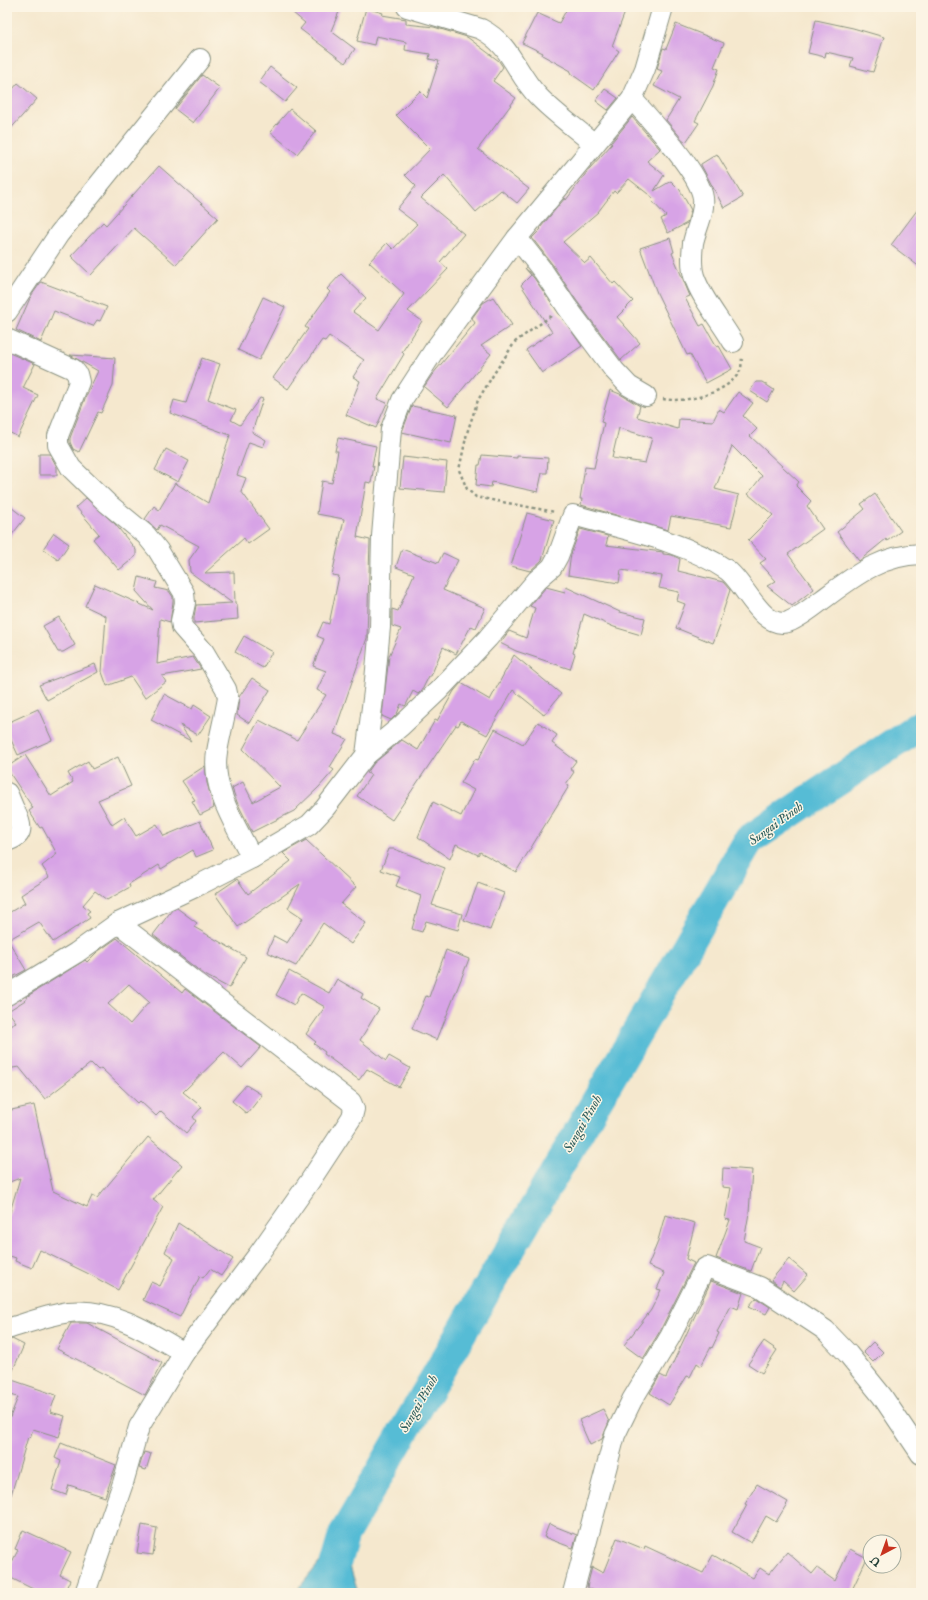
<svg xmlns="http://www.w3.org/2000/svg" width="928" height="1600" font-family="'IM FELL English',serif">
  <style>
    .water { fill: #57bcd5; stroke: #3b7c84 }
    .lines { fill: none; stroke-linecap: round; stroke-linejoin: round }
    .river { stroke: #57bcd5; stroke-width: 31 }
    .building { fill: #d7a3e6; fill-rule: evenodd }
    .minor-casing { stroke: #8a9281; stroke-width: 22 }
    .path { stroke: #8a9281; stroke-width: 2.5; stroke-dasharray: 3 3; stroke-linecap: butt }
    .minor { stroke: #fff; stroke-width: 20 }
    .labels { text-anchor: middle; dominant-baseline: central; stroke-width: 3; stroke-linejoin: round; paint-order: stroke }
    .water-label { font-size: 13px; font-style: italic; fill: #2d5d5c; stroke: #fcf5e5 }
  </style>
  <rect width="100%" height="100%" fill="#fcf5e5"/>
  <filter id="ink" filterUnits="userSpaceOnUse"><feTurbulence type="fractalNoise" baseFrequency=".025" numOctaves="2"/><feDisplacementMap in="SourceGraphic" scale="8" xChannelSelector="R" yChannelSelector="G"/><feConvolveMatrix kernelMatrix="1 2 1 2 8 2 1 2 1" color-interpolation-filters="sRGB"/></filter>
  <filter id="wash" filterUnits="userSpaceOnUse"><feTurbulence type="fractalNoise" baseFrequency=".012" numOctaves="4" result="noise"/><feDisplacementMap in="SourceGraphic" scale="16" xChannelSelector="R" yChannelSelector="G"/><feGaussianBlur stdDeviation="0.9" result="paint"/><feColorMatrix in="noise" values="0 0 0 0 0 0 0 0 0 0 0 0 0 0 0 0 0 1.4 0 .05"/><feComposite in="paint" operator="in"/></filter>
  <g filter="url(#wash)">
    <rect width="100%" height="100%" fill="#f5e8ce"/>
    <path class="water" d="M 341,1536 L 358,1593 L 295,1593 Z"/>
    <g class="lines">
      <path class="river" d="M 327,1593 L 344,1534 L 749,840 L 921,725"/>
    </g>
    <g id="blocks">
      <g class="building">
        <path d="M 286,7 L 341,7 L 331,31 L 355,49 L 345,63 L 300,29 L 305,23 Z"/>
        <path d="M 568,7 L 627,7 L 612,46 L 619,51 L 594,90 L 570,73 L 571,71 L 542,55 L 543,53 L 522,43 L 537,13 L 559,23 Z"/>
        <path d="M 366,8 L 383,13 L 382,15 L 406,19 L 406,24 L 434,27 L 467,37 L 499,61 L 503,67 L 493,81 L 516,98 L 478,149 L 529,189 L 517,203 L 501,190 L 476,212 L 444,175 L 421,198 L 464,234 L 440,262 L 448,269 L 408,311 L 422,321 L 402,352 L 404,354 L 377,399 L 387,403 L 376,428 L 346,415 L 360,381 L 353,377 L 364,360 L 329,336 L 325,341 L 322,340 L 288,389 L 273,378 L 308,329 L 305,327 L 330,292 L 327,289 L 341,274 L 366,298 L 353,312 L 379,330 L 404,294 L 369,262 L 387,243 L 393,249 L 417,224 L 397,209 L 416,186 L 405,175 L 430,149 L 396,115 L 420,91 L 427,98 L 439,61 L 429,59 L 430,54 L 405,50 L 406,42 L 376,36 L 374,45 L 357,41 Z"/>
        <path d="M 816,20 L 853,28 L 884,37 L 873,72 L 850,66 L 853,58 L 826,52 L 825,57 L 808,53 Z"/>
        <path d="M 676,24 L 724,43 L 714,67 L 719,69 L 713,86 L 695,121 L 699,123 L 686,142 L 682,139 L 666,120 L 679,99 L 654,86 L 662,71 L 657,69 L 662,51 L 663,48 L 666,49 Z"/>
        <path d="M 270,67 L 297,88 L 285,102 L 259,82 Z"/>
        <path d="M 202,75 L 220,88 L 193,123 L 175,109 Z"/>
        <path d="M 18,83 L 37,99 L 7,133 L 7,96 Z"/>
        <path d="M 605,89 L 618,98 L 608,110 L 596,101 Z"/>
        <path d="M 290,109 L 316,131 L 297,154 L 270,132 Z"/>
        <path d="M 632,117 L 660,149 L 647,161 L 664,175 L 654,191 L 671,181 L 680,190 L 691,210 L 687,223 L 668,233 L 661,219 L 666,216 L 651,200 L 653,198 L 629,179 L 616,193 L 614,191 L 598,212 L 563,242 L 585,263 L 591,258 L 613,284 L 615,282 L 633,301 L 617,317 L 640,343 L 621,360 L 576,300 L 552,264 L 532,238 L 541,229 L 540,228 L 565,198 L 566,200 L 590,168 L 612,144 L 611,143 Z"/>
        <path d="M 717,154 L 743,197 L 724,208 L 701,165 L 701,164 Z"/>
        <path d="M 159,166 L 218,218 L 176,265 L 134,228 L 91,275 L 71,256 L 103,222 L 106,225 Z"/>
        <path d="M 921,205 L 921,268 L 891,245 Z"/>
        <path d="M 670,238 L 674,252 L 672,253 L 690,296 L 685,298 L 700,326 L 704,324 L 717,347 L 719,346 L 732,369 L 706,383 L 690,354 L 687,355 L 657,293 L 640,248 Z"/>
        <path d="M 525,268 L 534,278 L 582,346 L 542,373 L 526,350 L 552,332 L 521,285 L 531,275 Z"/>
        <path d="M 41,282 L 107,307 L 100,321 L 97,320 L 93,326 L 54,311 L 41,342 L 16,330 L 31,296 Z"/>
        <path d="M 263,297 L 285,307 L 259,360 L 238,350 Z"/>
        <path d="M 493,297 L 512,325 L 481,346 L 491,354 L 448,407 L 424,387 L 432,375 L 475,323 L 472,318 L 483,303 Z"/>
        <path d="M 7,352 L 35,364 L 23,388 L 38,395 L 18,437 L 7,431 Z"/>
        <path d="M 70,355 L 115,358 L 113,386 L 101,413 L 98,412 L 79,452 L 73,449 L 70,442 L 70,438 L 86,396 L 98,371 Z"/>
        <path d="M 202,358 L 220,364 L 208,399 L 236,410 L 231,420 L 240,425 L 260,398 L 263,399 L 252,432 L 266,440 L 263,447 L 249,442 L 237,475 L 246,478 L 241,491 L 269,529 L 248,544 L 244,538 L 205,573 L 234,572 L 235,603 L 237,604 L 238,619 L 194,623 L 194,617 L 196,605 L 232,603 L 190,572 L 189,560 L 199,546 L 160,525 L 157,530 L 145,519 L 154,506 L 159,510 L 175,483 L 208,503 L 230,435 L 170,413 L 174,400 L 186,403 Z"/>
        <path d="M 756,382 L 762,382 L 774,390 L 767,402 L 750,391 Z"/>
        <path d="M 610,390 L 620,394 L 640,406 L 637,417 L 678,429 L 679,419 L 713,421 L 719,409 L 724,412 L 738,392 L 753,403 L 743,416 L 757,429 L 750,436 L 799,482 L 796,486 L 811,501 L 807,506 L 823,529 L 788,554 L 814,589 L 792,606 L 767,586 L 776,581 L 760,563 L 766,559 L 748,540 L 773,515 L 748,494 L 762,476 L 732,446 L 715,489 L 739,495 L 731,527 L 671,516 L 668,530 L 581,505 L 582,499 L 580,499 L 585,467 L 594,468 L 604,423 L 601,422 ZM 619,428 L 652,438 L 645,463 L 612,458 Z"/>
        <path d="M 412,406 L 457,415 L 451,443 L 402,432 Z"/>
        <path d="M 338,438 L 376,446 L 372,466 L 374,466 L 371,483 L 366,482 L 357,537 L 370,540 L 367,638 L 334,734 L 347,739 L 330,767 L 334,770 L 319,787 L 294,811 L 252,832 L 237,802 L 232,788 L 243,782 L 253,802 L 280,787 L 243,749 L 259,720 L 297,740 L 326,695 L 317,690 L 326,671 L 313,666 L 324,639 L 317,636 L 323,622 L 329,624 L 339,576 L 332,575 L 344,519 L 317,514 L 322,481 L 332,483 L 338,451 L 335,451 Z"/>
        <path d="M 166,449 L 189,461 L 178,482 L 155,470 Z"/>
        <path d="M 39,454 L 50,454 L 57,467 L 57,475 L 39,475 Z"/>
        <path d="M 482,455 L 517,458 L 517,456 L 548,458 L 547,473 L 542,473 L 538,492 L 492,482 L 491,487 L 476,485 L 478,465 L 480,465 Z"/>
        <path d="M 403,457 L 447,462 L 444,492 L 400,488 Z"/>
        <path d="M 875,494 L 901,531 L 887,541 L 886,539 L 859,561 L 837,532 L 865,509 L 861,504 Z"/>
        <path d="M 86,498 L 115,524 L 136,550 L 136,556 L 119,570 L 93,539 L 99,534 L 76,507 Z"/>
        <path d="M 7,504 L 25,518 L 7,541 Z"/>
        <path d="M 527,513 L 554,520 L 542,560 L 530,571 L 511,566 Z"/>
        <path d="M 580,529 L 608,536 L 606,545 L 663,552 L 663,554 L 672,555 L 680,559 L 678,571 L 723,582 L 730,590 L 719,624 L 720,625 L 713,643 L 676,628 L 685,604 L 677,601 L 679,592 L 659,588 L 662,576 L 621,570 L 619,583 L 568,575 L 571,554 Z"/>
        <path d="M 54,533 L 69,544 L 58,560 L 43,549 Z"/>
        <path d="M 402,549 L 438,563 L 443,553 L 458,560 L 443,590 L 485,608 L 476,628 L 471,626 L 456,654 L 443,647 L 431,676 L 429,676 L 422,690 L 418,694 L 413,691 L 406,705 L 405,706 L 401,704 L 397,714 L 391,720 L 382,716 L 389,656 L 401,629 L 392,626 L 392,609 L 398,611 L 414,574 L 396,567 Z"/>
        <path d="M 139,577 L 157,582 L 155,588 L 169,591 L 173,597 L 173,602 L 170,622 L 160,619 L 157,664 L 193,657 L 201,669 L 162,676 L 166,682 L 145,698 L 131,677 L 107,686 L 102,672 L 106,616 L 85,606 L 95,584 L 153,610 L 136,591 Z"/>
        <path d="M 546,587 L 565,592 L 566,587 L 620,612 L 645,618 L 641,635 L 614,627 L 584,614 L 573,653 L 575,654 L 570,669 L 516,651 L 500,643 L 509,631 L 526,638 L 535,608 L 530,606 Z"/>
        <path d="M 59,617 L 75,645 L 63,652 L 58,652 L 43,626 Z"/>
        <path d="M 244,636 L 272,652 L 263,668 L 235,652 Z"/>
        <path d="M 514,655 L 561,694 L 544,715 L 513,690 L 487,735 L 461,721 L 458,726 L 456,725 L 392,820 L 357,796 L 371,775 L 367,773 L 374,763 L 402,740 L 418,750 L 435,720 L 437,721 L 454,691 L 461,683 L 490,700 Z"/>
        <path d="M 95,664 L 98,672 L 47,700 L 39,685 Z"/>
        <path d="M 252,678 L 270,690 L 249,723 L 237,715 L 239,697 Z"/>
        <path d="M 164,694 L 192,709 L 194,705 L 211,716 L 198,735 L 180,725 L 191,741 L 151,720 Z"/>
        <path d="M 38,709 L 52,740 L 18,755 L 7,731 L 7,723 Z"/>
        <path d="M 538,722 L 557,735 L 552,743 L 576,761 L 570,769 L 574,772 L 566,784 L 569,786 L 516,872 L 480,852 L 478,855 L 456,844 L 450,859 L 418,837 L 433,802 L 461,816 L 474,790 L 461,783 L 475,759 L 478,760 L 495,729 L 523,744 Z"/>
        <path d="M 25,755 L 51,796 L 73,782 L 68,773 L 88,761 L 92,769 L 118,757 L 131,786 L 98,800 L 112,825 L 124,817 L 136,836 L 157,824 L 164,836 L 200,821 L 213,850 L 196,857 L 193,850 L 161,869 L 159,865 L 129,884 L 130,887 L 107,900 L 95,891 L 83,905 L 90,911 L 87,913 L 90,918 L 53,942 L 39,922 L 8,940 L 26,970 L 7,980 L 7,914 L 25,903 L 21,895 L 49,877 L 42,866 L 57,854 L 42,827 L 40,828 L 29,811 L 33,808 L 7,769 L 7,767 Z"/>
        <path d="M 205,766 L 207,783 L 214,808 L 200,815 L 192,801 L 195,800 L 182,781 Z"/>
        <path d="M 306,840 L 356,887 L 341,904 L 366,923 L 351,944 L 323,923 L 296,966 L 267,952 L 274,936 L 287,943 L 303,918 L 288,908 L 300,884 L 238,927 L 215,894 L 237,879 L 248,894 L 291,861 L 283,853 Z"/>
        <path d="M 389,849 L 394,849 L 445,868 L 432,905 L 462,914 L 458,930 L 426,921 L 422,932 L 412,929 L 421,896 L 396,886 L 400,877 L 381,870 Z"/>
        <path d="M 478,883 L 504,893 L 490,930 L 464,920 Z"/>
        <path d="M 177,908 L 197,923 L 194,927 L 246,957 L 229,988 L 205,975 L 153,935 L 172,910 Z"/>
        <path d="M 117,938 L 182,993 L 185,989 L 261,1047 L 242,1068 L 224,1052 L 183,1092 L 202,1107 L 193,1117 L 196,1121 L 186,1133 L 161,1111 L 156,1116 L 140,1101 L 138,1103 L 101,1068 L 98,1070 L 91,1063 L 45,1099 L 19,1067 L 7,1069 L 7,1026 L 16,1022 L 8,1011 L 27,999 L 26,997 L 85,960 L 87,962 L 97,952 ZM 129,984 L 149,1002 L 130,1024 L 108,1004 Z"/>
        <path d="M 446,950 L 469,959 L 437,1040 L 412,1029 L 426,996 L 429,997 Z"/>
        <path d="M 289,971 L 329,993 L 337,979 L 363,994 L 361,998 L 379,1009 L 360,1040 L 386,1061 L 389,1056 L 410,1068 L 399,1087 L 367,1069 L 359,1080 L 324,1054 L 325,1052 L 314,1044 L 316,1042 L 306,1034 L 325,1007 L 301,993 L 294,1005 L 276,995 Z"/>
        <path d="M 246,1085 L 262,1095 L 247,1114 L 232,1101 Z"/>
        <path d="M 34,1105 L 53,1191 L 87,1207 L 92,1196 L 97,1198 L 148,1137 L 182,1165 L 153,1200 L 163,1207 L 118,1290 L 87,1273 L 40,1250 L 32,1268 L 15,1261 L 16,1258 L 7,1255 L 7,1222 L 20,1178 L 7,1183 L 7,1111 Z"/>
        <path d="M 723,1168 L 752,1170 L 749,1213 L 744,1241 L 760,1247 L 751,1271 L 716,1258 L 730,1220 L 725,1219 L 731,1188 L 722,1187 Z"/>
        <path d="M 665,1215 L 695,1223 L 686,1259 L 694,1263 L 660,1331 L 643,1359 L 624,1345 L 651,1310 L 661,1290 L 657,1289 L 664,1273 L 648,1266 L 657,1244 Z"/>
        <path d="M 178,1223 L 233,1259 L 221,1276 L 210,1269 L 203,1278 L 200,1276 L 180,1317 L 143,1300 L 151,1282 L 160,1286 L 174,1258 L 165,1252 Z"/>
        <path d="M 789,1259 L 808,1275 L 794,1291 L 783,1281 L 780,1287 L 771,1280 Z"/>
        <path d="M 711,1281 L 743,1293 L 738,1309 L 731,1306 L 717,1332 L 719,1333 L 712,1348 L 711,1347 L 701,1366 L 697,1363 L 690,1377 L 687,1376 L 669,1405 L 650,1393 L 660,1375 L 666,1378 Z"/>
        <path d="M 756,1298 L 770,1307 L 766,1314 L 749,1306 Z"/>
        <path d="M 71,1323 L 87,1323 L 162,1363 L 145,1395 L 57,1349 Z"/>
        <path d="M 12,1339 L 24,1345 L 9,1379 L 56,1395 L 50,1412 L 65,1416 L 59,1437 L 33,1429 L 30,1438 L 28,1437 L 11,1495 L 7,1494 L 7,1425 L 18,1397 L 7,1394 L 7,1340 Z"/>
        <path d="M 764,1341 L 777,1350 L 762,1373 L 748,1364 Z"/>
        <path d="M 873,1342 L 883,1352 L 873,1362 L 863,1352 Z"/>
        <path d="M 603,1409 L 609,1422 L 602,1439 L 590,1445 L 579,1420 Z"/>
        <path d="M 61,1443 L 116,1465 L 105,1497 L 69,1485 L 66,1495 L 52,1490 L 61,1461 L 55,1458 Z"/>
        <path d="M 144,1452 L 151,1454 L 146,1470 L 139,1468 Z"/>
        <path d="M 757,1484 L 788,1502 L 776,1522 L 766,1516 L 751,1543 L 732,1532 L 747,1505 L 745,1504 Z"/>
        <path d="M 549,1524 L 577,1535 L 573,1548 L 544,1537 Z"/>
        <path d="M 142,1525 L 157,1528 L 153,1555 L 137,1553 Z"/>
        <path d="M 23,1530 L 71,1552 L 60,1575 L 70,1580 L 64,1593 L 41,1593 L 7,1576 L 7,1572 L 18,1550 L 15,1549 Z"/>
        <path d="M 617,1538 L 644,1549 L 645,1546 L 703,1573 L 713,1555 L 753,1578 L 760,1568 L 769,1574 L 787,1552 L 812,1574 L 817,1568 L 835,1581 L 850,1549 L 867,1558 L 851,1592 L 853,1593 L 598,1593 L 587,1587 L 592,1567 L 603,1573 Z"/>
      </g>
    </g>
  </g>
  <g filter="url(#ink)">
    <use href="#blocks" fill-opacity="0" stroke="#8a9281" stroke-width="1"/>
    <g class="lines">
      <defs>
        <g id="minor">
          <path d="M 407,7 L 481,29 C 512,45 516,74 538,96 C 555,114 576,128 594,144"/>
          <path d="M 632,99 C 650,119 700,173 703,198 C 705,213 696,228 693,243 C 692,252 691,266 694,276 C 701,298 721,321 733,342"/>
          <path d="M 517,238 L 543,271 L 567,307 L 614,370 L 629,386 L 646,396"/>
          <path d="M 7,312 L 59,234 L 200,59"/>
          <path d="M 7,339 L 73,369 L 77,374 L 79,382 L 58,436 L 58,445 L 71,468 L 107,503 L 146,535 L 158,550 L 184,593 L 185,603 L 181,621 L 182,627 L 204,652 L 226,689 L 228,698 C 225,716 220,734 217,752 C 211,790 236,825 252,858"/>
          <path d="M 366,755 L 401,726 L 439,690 L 488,638 L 537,580 L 552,567 L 558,556 L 573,515 C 622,529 685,541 727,570 C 745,583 762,630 788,622 C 798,618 813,607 822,600 C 853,577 880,555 921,554"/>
          <path d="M 7,793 C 10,799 12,805 15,811 C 21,825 26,835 7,841"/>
          <path d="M 7,995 L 76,953 L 118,923 L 193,888 L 252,858 L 309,825 L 325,808 L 366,755 L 374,691 L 380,627 L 382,536 L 391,429 L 402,400 L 435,349 L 517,238 L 632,99 L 645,69 L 663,7"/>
          <path d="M 7,1329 C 27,1323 48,1315 69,1312 C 110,1307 151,1333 184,1353"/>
          <path d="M 85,1593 L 123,1483 L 139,1427 L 184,1353 L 258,1255 L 310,1181 L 352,1117 L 354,1109 L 351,1102 L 118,923"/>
          <path d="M 573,1593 L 615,1435 L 632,1400 L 670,1337 L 704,1269 L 707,1267 L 760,1287 L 825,1330 L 848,1354 L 882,1396 L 921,1454"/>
        </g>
      </defs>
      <use href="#minor" class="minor-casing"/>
      <g class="path">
        <path d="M 551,316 L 515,342 L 495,372 L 478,400 L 467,433 L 459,470 L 467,489 L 476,497 L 555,512"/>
        <path d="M 663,399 C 686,403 727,394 740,371 C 742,368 741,362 742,359"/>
      </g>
      <use href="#minor" class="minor"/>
    </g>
  </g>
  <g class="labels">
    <g class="water-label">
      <text transform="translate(776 824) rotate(-36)">Sungai Pinoh</text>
      <text transform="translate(583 1124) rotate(-60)">Sungai Pinoh</text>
      <text transform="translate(419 1404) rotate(-60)">Sungai Pinoh</text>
    </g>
  </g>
  <rect width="928" height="1600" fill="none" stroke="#fcf5e5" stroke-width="24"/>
  <g transform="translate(882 1554) rotate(221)"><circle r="19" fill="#fcf5e5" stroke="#a4ab9e"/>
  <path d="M0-3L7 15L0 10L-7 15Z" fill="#c8321e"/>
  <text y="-6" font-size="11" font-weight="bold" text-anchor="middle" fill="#1f3d34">U</text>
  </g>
</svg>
